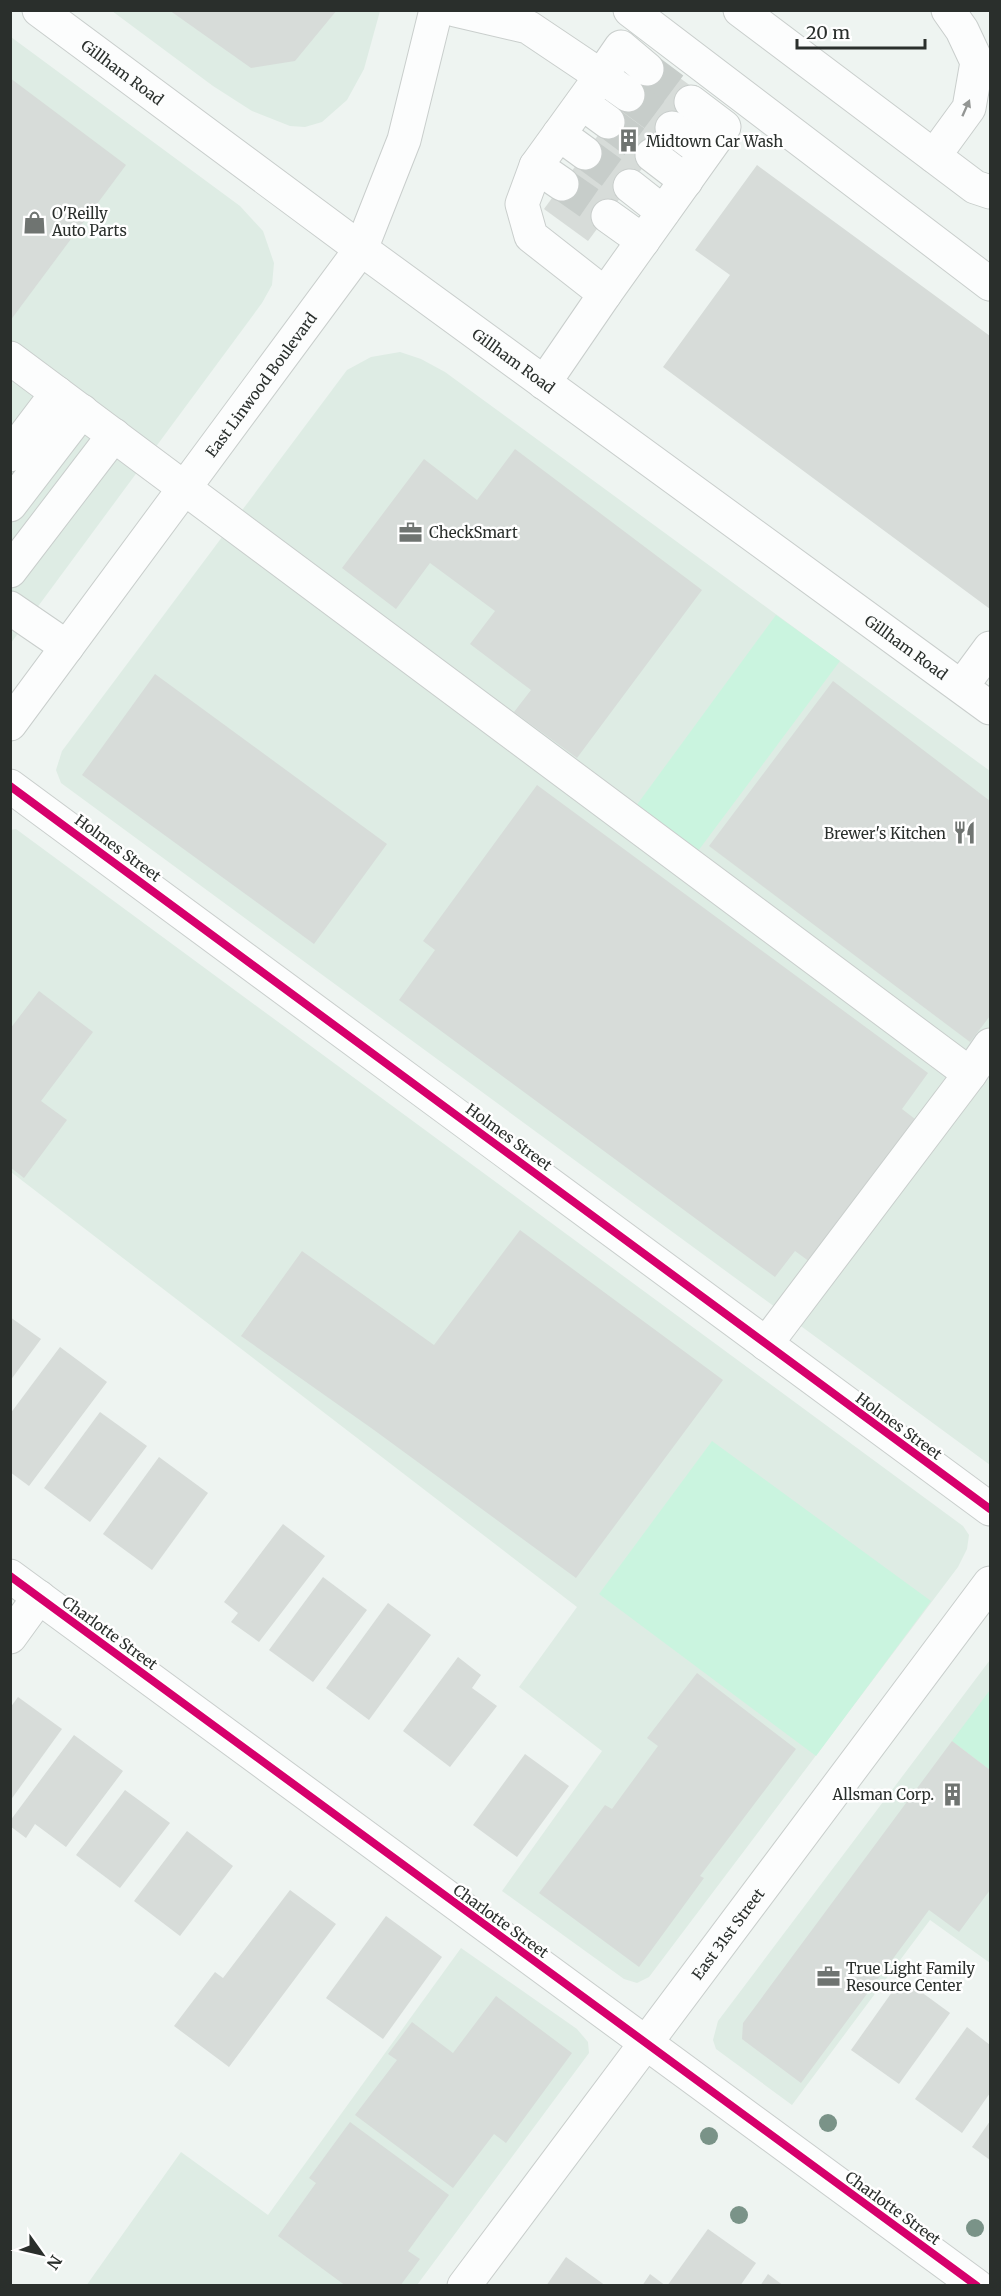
<svg xmlns="http://www.w3.org/2000/svg" width="1001" height="2296" font-family="Merriweather,serif">
  <style>
    .built { fill: #deece4 }
    .green { fill: #caf4df }
    .building { fill: #d7dcd9 }
    .lines { fill: none; stroke-linecap: round; stroke-linejoin: round }
    .minor-tunnel { stroke: #c7cdca; stroke-width: 33; stroke-dasharray: 33 16; stroke-linecap: butt }
    .minor-casing { stroke: #c9cecc; stroke-width: 35 }
    .major-casing { stroke: #c9cecc; stroke-width: 35 }
    .minor { stroke: #fcfdfd; stroke-width: 33 }
    .major { stroke: #fcfdfd; stroke-width: 33 }
    .cycleway-casing { stroke: #fff; stroke-width: 11 }
    .cycleway { stroke: #d6006c; stroke-width: 8 }
    .tree { fill: #7a9388 }
    .oneway { fill: #939694 }
    .labels { text-anchor: middle; dominant-baseline: central; stroke-width: 5; stroke-linejoin: round; paint-order: stroke }
    .street-label { font-size: 15px; fill: #2a2f2c; stroke: #fff }
    .poi-label { font-size: 15px; fill: #2a2f2c; stroke: #fff; text-anchor: start }
  </style>
  <rect width="100%" height="100%" fill="#eef4f1"/>
  <g class="built">
    <path d="M 112,11 L 380,11 L 364,69 L 347,100 L 322,122 L 305,127 L 290,126 L 252,111 L 213,86 Z"/>
    <path d="M 11,37 L 240,206 L 263,231 L 274,263 L 272,285 L 262,303 L 11,643 Z"/>
    <path d="M 400,352 L 421,359 L 445,372 L 990,771 L 990,1465 L 61,783 L 56,770 L 62,751 L 347,370 L 371,357 Z"/>
    <path d="M 16,829 L 963,1526 L 969,1535 L 967,1549 L 958,1567 L 649,1977 L 637,1983 L 624,1979 L 502,1891 L 602,1751 L 519,1687 L 577,1607 L 11,1172 L 10,830 Z"/>
    <path d="M 990,1660 L 990,1963 L 930,1920 L 792,2105 L 716,2049 L 713,2040 L 718,2021 Z"/>
    <path d="M 461,1948 L 577,2029 L 588,2042 L 589,2053 L 417,2285 L 86,2286 L 181,2152 L 268,2215 Z"/>
  </g>
  <g class="green">
    <path d="M 776,615 L 840,661 L 698,851 L 636,806 Z"/>
    <path d="M 712,1441 L 931,1601 L 816,1756 L 599,1594 Z"/>
    <path d="M 990,1690 L 990,1770 L 952,1741 Z"/>
  </g>
  <g class="building">
    <path d="M 169,10 L 337,10 L 295,61 L 251,68 Z"/>
    <path d="M 654,59 L 699,92 L 588,241 L 544,209 Z"/>
    <path d="M 10,78 L 126,165 L 10,321 Z"/>
    <path d="M 757,165 L 990,336 L 990,609 L 663,367 L 730,275 L 695,250 Z"/>
    <path d="M 515,449 L 702,590 L 577,758 L 514,712 L 531,690 L 470,644 L 495,611 L 430,563 L 396,609 L 342,568 L 424,459 L 477,500 Z"/>
    <path d="M 155,674 L 387,844 L 314,944 L 82,775 Z"/>
    <path d="M 833,681 L 990,801 L 990,1016 L 970,1042 L 709,846 Z"/>
    <path d="M 537,785 L 928,1073 L 902,1109 L 915,1119 L 810,1262 L 795,1251 L 775,1277 L 399,1000 L 435,950 L 423,941 Z"/>
    <path d="M 39,991 L 93,1032 L 41,1101 L 67,1120 L 24,1178 L 10,1167 L 10,1029 Z"/>
    <path d="M 520,1230 L 723,1380 L 576,1578 L 374,1430 L 241,1336 L 302,1251 L 434,1345 Z"/>
    <path d="M 10,1317 L 41,1339 L 10,1381 Z"/>
    <path d="M 60,1347 L 107,1382 L 29,1486 L 10,1472 L 10,1414 Z"/>
    <path d="M 100,1412 L 147,1446 L 90,1522 L 44,1488 Z"/>
    <path d="M 159,1457 L 208,1493 L 152,1570 L 103,1534 Z"/>
    <path d="M 283,1524 L 325,1556 L 259,1642 L 231,1622 L 238,1613 L 224,1602 Z"/>
    <path d="M 323,1577 L 367,1610 L 313,1682 L 269,1650 Z"/>
    <path d="M 388,1603 L 431,1635 L 369,1720 L 326,1688 Z"/>
    <path d="M 458,1657 L 481,1675 L 472,1688 L 497,1706 L 450,1767 L 403,1731 Z"/>
    <path d="M 697,1673 L 796,1749 L 700,1876 L 704,1878 L 639,1967 L 539,1893 L 605,1805 L 612,1809 L 658,1746 L 647,1738 Z"/>
    <path d="M 18,1697 L 62,1729 L 10,1801 L 10,1708 Z"/>
    <path d="M 74,1735 L 123,1771 L 66,1847 L 35,1824 L 26,1838 L 10,1826 L 10,1821 Z"/>
    <path d="M 952,1741 L 990,1770 L 990,1890 L 959,1932 L 929,1910 L 801,2083 L 742,2039 L 743,2023 Z"/>
    <path d="M 525,1754 L 569,1786 L 517,1857 L 473,1825 Z"/>
    <path d="M 125,1790 L 170,1823 L 120,1888 L 76,1855 Z"/>
    <path d="M 187,1831 L 233,1866 L 180,1936 L 134,1901 Z"/>
    <path d="M 290,1890 L 336,1924 L 229,2067 L 174,2026 L 215,1972 L 223,1978 Z"/>
    <path d="M 386,1916 L 442,1957 L 383,2039 L 326,1998 Z"/>
    <path d="M 902,1978 L 950,2013 L 899,2084 L 851,2050 Z"/>
    <path d="M 496,1996 L 572,2053 L 506,2143 L 494,2134 L 453,2188 L 355,2115 L 397,2060 L 388,2054 L 412,2022 L 453,2053 Z"/>
    <path d="M 967,2027 L 990,2045 L 990,2093 L 962,2133 L 915,2099 Z"/>
    <path d="M 990,2121 L 990,2160 L 972,2147 Z"/>
    <path d="M 350,2122 L 449,2195 L 408,2251 L 420,2259 L 400,2286 L 346,2286 L 278,2236 L 316,2183 L 309,2178 Z"/>
    <path d="M 708,2229 L 756,2263 L 740,2286 L 667,2286 Z"/>
    <path d="M 566,2257 L 606,2286 L 546,2286 Z"/>
    <path d="M 650,2274 L 666,2286 L 642,2286 Z"/>
    <path d="M 768,2274 L 784,2286 L 760,2286 Z"/>
  </g>
  <g class="lines">
    <g class="minor-tunnel">
      <path d="M 647,69 L 691,102"/>
      <path d="M 628,95 L 672,128"/>
      <path d="M 608,122 L 652,155"/>
      <path d="M 585,153 L 630,186"/>
      <path d="M 562,184 L 608,216"/>
    </g>
    <defs>
      <g id="minor">
        <path id="s1" d="M 39,10 L 361,249 L 990,708"/>
        <path d="M 455,10 L 528,27 L 601,76 L 536,166 L 522,204 L 531,236 L 605,294 L 724,127 L 691,102"/>
        <path d="M 630,10 L 990,284"/>
        <path d="M 740,10 L 975,187 L 990,192"/>
        <path d="M 628,95 L 601,76 L 621,47 L 647,69"/>
        <path d="M 582,103 L 608,122"/>
        <path d="M 672,128 L 705,153"/>
        <path d="M 559,134 L 585,153"/>
        <path d="M 652,155 L 686,181"/>
        <path d="M 934,156 L 969,108 L 977,62 L 962,30 L 948,10"/>
        <path d="M 536,166 L 562,184"/>
        <path d="M 630,186 L 663,212"/>
        <path d="M 608,216 L 643,241"/>
        <path d="M 10,358 L 970,1074 L 990,1045"/>
        <path d="M 544,383 L 605,294"/>
        <path d="M 10,455 L 57,393"/>
        <path d="M 10,505 L 82,411"/>
        <path d="M 10,571 L 114,435"/>
        <path d="M 10,608 L 67,647"/>
        <path d="M 962,686 L 990,648"/>
        <path d="M 10,786 L 990,1509"/>
        <path d="M 766,1344 L 970,1074"/>
        <path d="M 10,1576 L 977,2286"/>
        <path d="M 10,1637 L 39,1597"/>
      </g>
      <g id="major">
        <path id="s2" d="M 10,724 L 361,249 L 404,140 L 436,10"/>
        <path id="s3" d="M 464,2286 L 990,1583"/>
      </g>
    </defs>
    <use href="#minor" class="minor-casing"/>
    <use href="#major" class="major-casing"/>
    <use href="#minor" class="minor"/>
    <use href="#major" class="major"/>
    <defs>
      <g id="cycleway">
        <path d="M 10,786 L 990,1509"/>
        <path d="M 10,1576 L 977,2286"/>
      </g>
    </defs>
    <use href="#cycleway" class="cycleway-casing"/>
    <use href="#cycleway" class="cycleway"/>
  </g>
  <g class="tree">
    <circle cx="828" cy="2123" r="9"/>
    <circle cx="709" cy="2136" r="9"/>
    <circle cx="739" cy="2215" r="9"/>
    <circle cx="975" cy="2228" r="9"/>
  </g>
  <defs><path id="oneway-solid" d="M-6-.8H1V-3.2L6.5 0L1 3.2V.8H-6Z" transform="scale(1.5)"/></defs>
  <use class="oneway" href="#oneway-solid" transform="translate(966 108) rotate(-66)"/>
  <defs>
    <symbol id="building-bare" viewBox="-9 -9 18 18"><path d="M-4-6H4V6H1V3H-1V6H-4ZM-2.5-4.3h1.7v1.8h-1.7ZM.8-4.3h1.7v1.8H.8ZM-2.5-1h1.7V.8h-1.7ZM.8-1h1.7V.8H.8Z" fill="#6f7471" stroke="#fff" stroke-width="2.5" paint-order="stroke"/></symbol>
    <symbol id="shop-bare" viewBox="-9 -9 18 18"><path d="M-5-2.5h2.3a2.7 3.5 0 0 1 5.4 0H5L5.5 6h-11ZM-1.5-2.5h3a1.5 2.3 0 0 0-3 0Z" fill="#6f7471" stroke="#fff" stroke-width="2.5" paint-order="stroke"/></symbol>
    <symbol id="office-bare" viewBox="-9 -9 18 18"><path d="M-6-3h4V-5.5h4V-3h4V5H-6ZM-1-4.5V-3h2v-1.5ZM-6 0V1H6V0Z" fill="#6f7471" stroke="#fff" stroke-width="2.5" paint-order="stroke"/></symbol>
    <symbol id="restaurant-bare" viewBox="-9 -9 18 18"><path d="M-5-6h1v4h1v-4h1v4h1v-4h1v5L-1.5 .5V6h-2V.5L-5-1ZM5-6V6H3V1.5H1.5Q1.5-4 5-6Z" fill="#6f7471" stroke="#fff" stroke-width="2.5" paint-order="stroke"/></symbol>
  </defs>
  <g fill-rule="evenodd">
    <use href="#building-bare" x="612" y="124" width="33" height="33"/>
    <use href="#shop-bare" x="18" y="206" width="33" height="33"/>
    <use href="#office-bare" x="394" y="516" width="33" height="33"/>
    <use href="#restaurant-bare" x="948" y="816" width="33" height="33"/>
    <use href="#building-bare" x="936" y="1778" width="33" height="33"/>
    <use href="#office-bare" x="812" y="1960" width="33" height="33"/>
  </g>
  <g class="labels">
    <g class="street-label">
      <text stroke="none"><textPath href="#s1" startOffset="104">Gillham Road</textPath></text>
      <text stroke="none"><textPath href="#s1" startOffset="590">Gillham Road</textPath></text>
      <text stroke="none"><textPath href="#s2" startOffset="422">East Linwood Boulevard</textPath></text>
      <text stroke="none"><textPath href="#s1" startOffset="1076">Gillham Road</textPath></text>
      <text transform="translate(118 848) rotate(36)">Holmes Street</text>
      <text transform="translate(509 1137) rotate(36)">Holmes Street</text>
      <text transform="translate(899 1426) rotate(36)">Holmes Street</text>
      <text transform="translate(110 1633) rotate(36)">Charlotte Street</text>
      <text transform="translate(501 1921) rotate(36)">Charlotte Street</text>
      <text stroke="none"><textPath href="#s3" startOffset="440">East 31st Street</textPath></text>
      <text transform="translate(893 2208) rotate(36)">Charlotte Street</text>
    </g>
    <g class="poi-label">
      <text x="646" y="141">Midtown Car Wash</text>
      <text x="52" y="213">O'Reilly<tspan x="52" dy="17">Auto Parts</tspan></text>
      <text x="429" y="532">CheckSmart</text>
      <text x="946" y="833" text-anchor="end">Brewer's Kitchen</text>
      <text x="934" y="1794" text-anchor="end">Allsman Corp.</text>
      <text x="846" y="1968">True Light Family<tspan x="846" dy="17">Resource Center</tspan></text>
    </g>
  </g>
  <rect width="1001" height="2296" fill="none" stroke="#2a2f2c" stroke-width="24"/>
  <g transform="translate(42 2254) rotate(124)" stroke="#ffffff" stroke-width="4.5" paint-order="stroke">
  <path d="M0-4.5L10 22L0 15L-10 22Z" fill="#2a2f2c"/>
  <text y="-9" font-size="16" font-weight="bold" text-anchor="middle" fill="#2a2f2c">N</text>
  </g>
  <path d="M797 39v9h128v-9" fill="none" stroke="#2a2f2c" stroke-width="3"/>
  <text x="806" y="39" font-size="18" fill="#2a2f2c" stroke="#ffffff" stroke-width="4.5" paint-order="stroke">20 m</text>
</svg>
